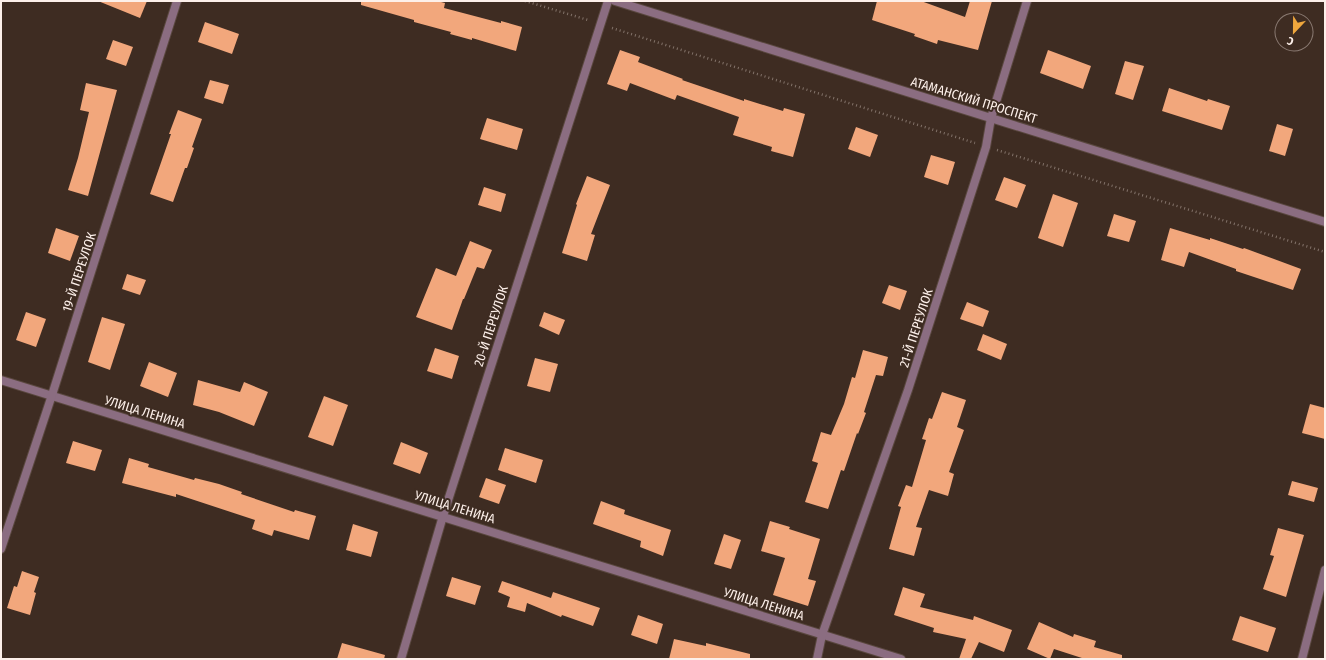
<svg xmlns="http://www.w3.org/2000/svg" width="1326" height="660" font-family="'Fira Sans Condensed',sans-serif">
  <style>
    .building { fill: #f2a77c }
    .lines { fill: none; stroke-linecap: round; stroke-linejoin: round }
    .minor-casing { stroke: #59473e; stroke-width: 10 }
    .path { stroke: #83736a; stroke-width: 2.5; stroke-dasharray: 1 3; stroke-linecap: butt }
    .minor { stroke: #8b6d81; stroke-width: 8 }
    .labels { text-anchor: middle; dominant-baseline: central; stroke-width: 4; stroke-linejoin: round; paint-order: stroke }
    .street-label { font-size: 13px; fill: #fdf0ea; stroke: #3e2c22 }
  </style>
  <rect width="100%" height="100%" fill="#3e2c22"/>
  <g class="building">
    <path d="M 98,1 L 147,1 L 140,18 Z"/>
    <path d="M 361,1 L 437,1 L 445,3 L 444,8 L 501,23 L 501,21 L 522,27 L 516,51 L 472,38 L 472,40 L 450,34 L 451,32 L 414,22 L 414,20 L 361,5 Z"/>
    <path d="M 877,1 L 921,1 L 965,17 L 970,1 L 992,1 L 978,50 L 938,40 L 937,44 L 914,36 L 915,34 L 872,20 Z"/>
    <path d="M 205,22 L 239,34 L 232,54 L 198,42 Z"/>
    <path d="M 113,40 L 133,47 L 126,66 L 106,59 Z"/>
    <path d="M 620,50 L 640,57 L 638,62 L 683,79 L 682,80 L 744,101 L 744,99 L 783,111 L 784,108 L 805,114 L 793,157 L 771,151 L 772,147 L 733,135 L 739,117 L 677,95 L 675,100 L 630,83 L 627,91 L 607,84 Z"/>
    <path d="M 1048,50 L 1091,66 L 1083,89 L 1040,73 Z"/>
    <path d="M 1125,61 L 1144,66 L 1133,100 L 1115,94 Z"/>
    <path d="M 210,80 L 229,85 L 223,104 L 204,98 Z"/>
    <path d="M 86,83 L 117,90 L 88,196 L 68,190 L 78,158 L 89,112 L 80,110 Z"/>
    <path d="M 1169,88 L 1207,101 L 1208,99 L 1230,106 L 1222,130 L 1162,111 Z"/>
    <path d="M 178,110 L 202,119 L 192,147 L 194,148 L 187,168 L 185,168 L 173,202 L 150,194 L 171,134 L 169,134 Z"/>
    <path d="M 487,118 L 523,129 L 517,150 L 480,139 Z"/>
    <path d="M 1277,124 L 1293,129 L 1285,156 L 1269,151 Z"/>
    <path d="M 856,127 L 878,135 L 870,157 L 848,149 Z"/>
    <path d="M 931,155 L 955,162 L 948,185 L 924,177 Z"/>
    <path d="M 587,176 L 610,185 L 591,234 L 595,235 L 587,261 L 562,253 L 577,205 L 576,204 Z"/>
    <path d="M 1004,177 L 1026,185 L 1017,208 L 995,200 Z"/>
    <path d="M 484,187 L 506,194 L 501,212 L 478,205 Z"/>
    <path d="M 1053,194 L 1078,203 L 1063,247 L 1038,238 Z"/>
    <path d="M 1114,214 L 1136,221 L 1129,242 L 1107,236 Z"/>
    <path d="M 56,228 L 79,236 L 70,261 L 48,253 Z"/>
    <path d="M 1170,228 L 1210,240 L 1210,238 L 1243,249 L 1244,248 L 1301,269 L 1293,290 L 1236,271 L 1236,269 L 1189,252 L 1184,267 L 1161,260 Z"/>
    <path d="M 470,241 L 492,250 L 484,269 L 477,267 L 464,299 L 463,299 L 452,330 L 416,317 L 436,268 L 456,276 Z"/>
    <path d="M 127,274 L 146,280 L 140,295 L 122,289 Z"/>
    <path d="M 889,285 L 907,291 L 900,310 L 882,303 Z"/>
    <path d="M 967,302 L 989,311 L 983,327 L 960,319 Z"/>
    <path d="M 26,312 L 46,319 L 36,347 L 16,340 Z"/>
    <path d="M 544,312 L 565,320 L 559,335 L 539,326 Z"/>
    <path d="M 102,317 L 125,324 L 110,370 L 88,362 Z"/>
    <path d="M 983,334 L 1007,344 L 1001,360 L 977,350 Z"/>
    <path d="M 435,348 L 459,356 L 452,379 L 427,371 Z"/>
    <path d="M 863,350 L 888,357 L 883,376 L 876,375 L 864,412 L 866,413 L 858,434 L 857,433 L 844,471 L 841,470 L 828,509 L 805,502 L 818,463 L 812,461 L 821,432 L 831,435 L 844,404 L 852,377 L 855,378 Z"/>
    <path d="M 535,358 L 558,364 L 550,392 L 527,386 Z"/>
    <path d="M 149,362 L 177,373 L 168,397 L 140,386 Z"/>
    <path d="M 198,380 L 240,392 L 244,382 L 268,392 L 254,426 L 219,412 L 193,405 Z"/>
    <path d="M 942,392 L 966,400 L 957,427 L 964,430 L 949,472 L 954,474 L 948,496 L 929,490 L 916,527 L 922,528 L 914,556 L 889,549 L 901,507 L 898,506 L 906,485 L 912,487 L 926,440 L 922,439 L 929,418 L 932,419 Z"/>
    <path d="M 324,396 L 348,405 L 333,446 L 308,437 Z"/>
    <path d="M 1310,404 L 1325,408 L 1325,439 L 1302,433 Z"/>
    <path d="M 73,441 L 102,450 L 95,471 L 66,463 Z"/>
    <path d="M 401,442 L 428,453 L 420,474 L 393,464 Z"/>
    <path d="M 505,448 L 543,460 L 536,483 L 498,470 Z"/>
    <path d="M 129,458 L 149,464 L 148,467 L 194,480 L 195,478 L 219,484 L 242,492 L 241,494 L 294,512 L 295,510 L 316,516 L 309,540 L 274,530 L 272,536 L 252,529 L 255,520 L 176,494 L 176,497 L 122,483 Z"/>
    <path d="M 486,478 L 506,485 L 499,504 L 479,497 Z"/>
    <path d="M 1292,481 L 1318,488 L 1314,502 L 1288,495 Z"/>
    <path d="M 601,501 L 625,510 L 624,514 L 671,530 L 663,556 L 640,547 L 641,541 L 593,524 Z"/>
    <path d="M 770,521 L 790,527 L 789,529 L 820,539 L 808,579 L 816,581 L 808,606 L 773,595 L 785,558 L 761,551 Z"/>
    <path d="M 353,524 L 378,532 L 371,557 L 346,550 Z"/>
    <path d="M 1278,528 L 1304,535 L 1286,597 L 1263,589 L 1274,556 L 1270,555 Z"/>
    <path d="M 724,534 L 741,540 L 731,569 L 714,564 Z"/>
    <path d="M 22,571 L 39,577 L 34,592 L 36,593 L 30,615 L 7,608 L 14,586 L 17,587 Z"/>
    <path d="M 452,577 L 481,586 L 475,605 L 446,596 Z"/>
    <path d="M 502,581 L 551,598 L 553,592 L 600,608 L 593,626 L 562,615 L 561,617 L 527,603 L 525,612 L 507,607 L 510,597 L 498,592 Z"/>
    <path d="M 903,587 L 925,594 L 920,607 L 973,620 L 974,616 L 1012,630 L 1004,652 L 979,642 L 971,659 L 959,659 L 966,639 L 933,632 L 934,628 L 894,615 Z"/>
    <path d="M 638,615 L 663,624 L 657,644 L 631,635 Z"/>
    <path d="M 1240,616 L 1276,628 L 1268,652 L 1232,640 Z"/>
    <path d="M 1039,622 L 1073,637 L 1074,634 L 1096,641 L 1094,647 L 1122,655 L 1122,659 L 1085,659 L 1054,649 L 1050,659 L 1027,649 Z"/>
    <path d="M 674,639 L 706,646 L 706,643 L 750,654 L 750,659 L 669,659 Z"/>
    <path d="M 342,643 L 385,655 L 384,659 L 337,659 Z"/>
  </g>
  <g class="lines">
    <defs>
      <g id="minor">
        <path d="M 615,1 L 1325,222"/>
        <path d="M 1,380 L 901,659"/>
        <path d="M 1,549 L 52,395 L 177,1"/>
        <path d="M 401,659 L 443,516 L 608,1"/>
        <path d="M 817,659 L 822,635 L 908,390 L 986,147 L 991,118 L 1027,1"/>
        <path d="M 1302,659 L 1325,570"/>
      </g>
    </defs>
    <use href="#minor" class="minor-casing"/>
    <g class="path">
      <path d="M 525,1 L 588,20"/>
      <path d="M 612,28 L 975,143"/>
      <path d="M 997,150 L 1325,252"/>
    </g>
    <use href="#minor" class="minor"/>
  </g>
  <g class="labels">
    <g class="street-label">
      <text transform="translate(974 100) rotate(17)">АТАМАНСКИЙ ПРОСПЕКТ</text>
      <text transform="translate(79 272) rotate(-72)">19-Й ПЕРЕУЛОК</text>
      <text transform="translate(491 326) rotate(-72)">20-Й ПЕРЕУЛОК</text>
      <text transform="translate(916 328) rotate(-72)">21-Й ПЕРЕУЛОК</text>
      <text transform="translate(145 412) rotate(17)">УЛИЦА ЛЕНИНА</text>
      <text transform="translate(455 507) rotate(17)">УЛИЦА ЛЕНИНА</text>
      <text transform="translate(764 604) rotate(17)">УЛИЦА ЛЕНИНА</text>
    </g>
  </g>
  <rect width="1326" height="660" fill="none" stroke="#fdf0ea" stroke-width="4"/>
  <g transform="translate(1294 32) rotate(202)"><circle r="19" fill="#3e2c22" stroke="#8a7a72"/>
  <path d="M0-3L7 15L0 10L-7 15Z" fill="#efa73d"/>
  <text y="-6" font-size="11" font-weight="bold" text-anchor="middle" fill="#fdf0ea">С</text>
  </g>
</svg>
